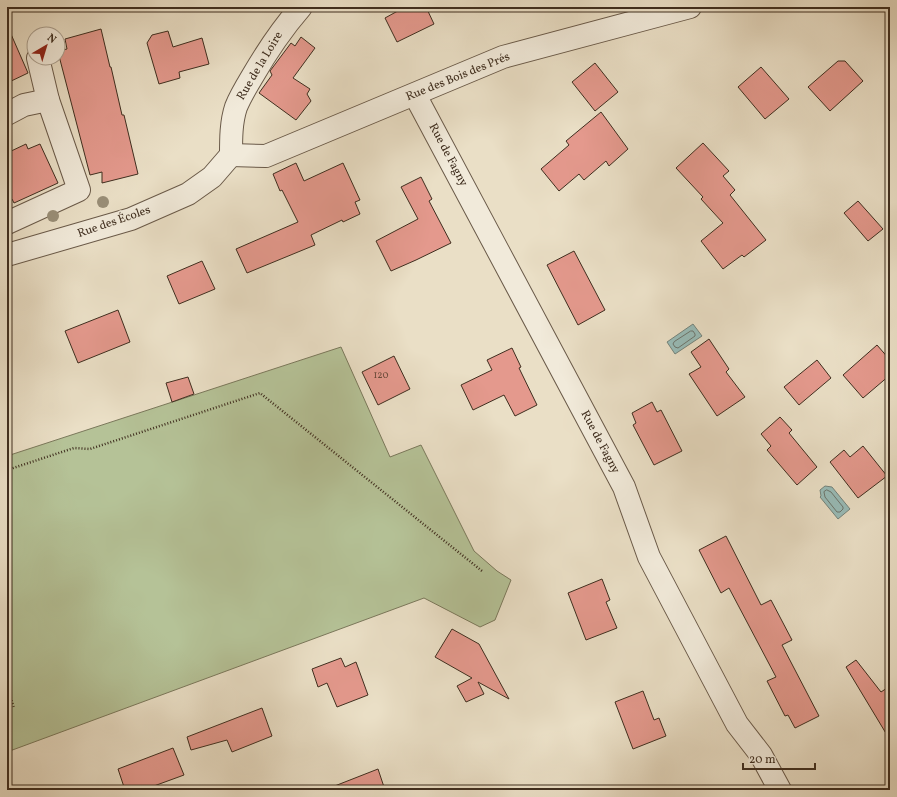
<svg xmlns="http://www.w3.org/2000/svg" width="897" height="797" font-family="Vollkorn,serif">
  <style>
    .green { fill: #b5c297; stroke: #7a785b }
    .water { fill: #98bcb8; stroke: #74837b }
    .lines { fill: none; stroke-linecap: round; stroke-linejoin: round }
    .shore { stroke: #6c756c; stroke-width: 1 }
    .building { fill: #e4998d; stroke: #3f2e1f }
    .street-casing { stroke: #6a5a49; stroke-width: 24 }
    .path { stroke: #3f2e1f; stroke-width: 2.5; stroke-dasharray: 1 2; stroke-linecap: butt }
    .street { stroke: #f1eada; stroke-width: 22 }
    .tree { fill: #998e77 }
    .labels { text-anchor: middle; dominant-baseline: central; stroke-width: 3; stroke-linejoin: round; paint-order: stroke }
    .number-label { font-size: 10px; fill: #68493a }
    .street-label { font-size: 12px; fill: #3f2e1f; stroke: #f1eada }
  </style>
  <rect width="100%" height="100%" fill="#eadfc6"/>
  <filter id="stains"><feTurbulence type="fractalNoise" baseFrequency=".005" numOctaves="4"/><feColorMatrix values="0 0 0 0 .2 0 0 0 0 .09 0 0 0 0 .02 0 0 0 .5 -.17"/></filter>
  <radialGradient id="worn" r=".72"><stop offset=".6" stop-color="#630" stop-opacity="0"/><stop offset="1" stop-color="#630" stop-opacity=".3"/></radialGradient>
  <path class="green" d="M 341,347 L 390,457 L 421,445 L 474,551 L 497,571 L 511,580 L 495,620 L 480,627 L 424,598 L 7,752 L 7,456 Z"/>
  <g class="water">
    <path d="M 693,324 L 702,336 L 675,354 L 667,342 Z"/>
    <path d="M 825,486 L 832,487 L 850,509 L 838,519 L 820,497 L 821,496 L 820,490 Z"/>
  </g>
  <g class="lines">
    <g class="shore">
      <path d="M 691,331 L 693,331 L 695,334 L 695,336 L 678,348 L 675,347 L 673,344 L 674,342 Z"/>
      <path d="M 827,490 L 831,492 L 843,507 L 843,509 L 840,512 L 837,512 L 825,497 L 824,492 Z"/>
    </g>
  </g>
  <g class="building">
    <path d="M 405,7 L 426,7 L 434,24 L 397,42 L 385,18 Z"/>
    <path d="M 7,25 L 28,73 L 7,83 Z"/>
    <path d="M 101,29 L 110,67 L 111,67 L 122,115 L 124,115 L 138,174 L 102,183 L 102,172 L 90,175 L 58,52 L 58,51 L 67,49 L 65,39 Z"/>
    <path d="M 168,31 L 173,47 L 202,38 L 209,64 L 179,72 L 180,78 L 159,84 L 147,43 L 152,35 Z"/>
    <path d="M 301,37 L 315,48 L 293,78 L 310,89 L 307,94 L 311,101 L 296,120 L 259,93 L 272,75 L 270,71 L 291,43 L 295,46 Z"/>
    <path d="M 838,61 L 845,61 L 863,81 L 830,111 L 808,87 Z"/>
    <path d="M 595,63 L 618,92 L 595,111 L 572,82 Z"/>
    <path d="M 761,67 L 789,99 L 765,119 L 738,87 Z"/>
    <path d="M 601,112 L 628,149 L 609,166 L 606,161 L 584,180 L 579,174 L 559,191 L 541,169 L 569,145 L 566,141 Z"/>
    <path d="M 703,143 L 729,171 L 723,176 L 735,190 L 730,195 L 766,240 L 744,257 L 742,255 L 723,269 L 701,241 L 723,223 L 701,199 L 703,197 L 676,168 Z"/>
    <path d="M 26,144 L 28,149 L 40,144 L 58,183 L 14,203 L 12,199 L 7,201 L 7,153 Z"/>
    <path d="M 296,163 L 304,181 L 343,163 L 360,200 L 355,202 L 360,214 L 343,222 L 342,220 L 311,235 L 315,245 L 247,273 L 236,249 L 298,222 L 282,190 L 280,191 L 273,174 Z"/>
    <path d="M 421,177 L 432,199 L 429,201 L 451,243 L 416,260 L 391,271 L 376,241 L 418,219 L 401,187 Z"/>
    <path d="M 858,201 L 883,229 L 868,241 L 844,213 Z"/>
    <path d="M 574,251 L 605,310 L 578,325 L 547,265 Z"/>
    <path d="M 202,261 L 215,289 L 179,304 L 167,276 Z"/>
    <path d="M 118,310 L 130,342 L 78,363 L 65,331 Z"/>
    <path d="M 709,339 L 729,369 L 726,372 L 745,397 L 717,416 L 689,374 L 701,367 L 691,352 Z"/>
    <path d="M 877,345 L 890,360 L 890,375 L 863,398 L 843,375 Z"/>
    <path d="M 512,348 L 521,367 L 519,368 L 537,405 L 515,416 L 504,395 L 473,410 L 461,385 L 492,370 L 487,360 Z"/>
    <path d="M 394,356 L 410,389 L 378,405 L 362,372 Z"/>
    <path d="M 817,360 L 831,378 L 799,405 L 784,387 Z"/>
    <path d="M 188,377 L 194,394 L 172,402 L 166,383 Z"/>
    <path d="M 652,402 L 657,412 L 661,410 L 682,451 L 654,465 L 633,425 L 636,423 L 632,413 Z"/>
    <path d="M 780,417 L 792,430 L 789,433 L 817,467 L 797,485 L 767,450 L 771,446 L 761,434 Z"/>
    <path d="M 863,446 L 887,476 L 858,498 L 830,462 L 844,450 L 850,457 Z"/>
    <path d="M 726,536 L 761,605 L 771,600 L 792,640 L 782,645 L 819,716 L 795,728 L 788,715 L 785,716 L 767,681 L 776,677 L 729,588 L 721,593 L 699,550 Z"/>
    <path d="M 602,579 L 610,600 L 606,602 L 617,628 L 586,640 L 568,593 Z"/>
    <path d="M 452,629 L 479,644 L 509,699 L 478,682 L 484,694 L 466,702 L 457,686 L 472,678 L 435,657 Z"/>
    <path d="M 341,658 L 345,667 L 356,662 L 368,695 L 337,707 L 327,683 L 318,687 L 312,669 Z"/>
    <path d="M 856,660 L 881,692 L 890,686 L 890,740 L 846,667 Z"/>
    <path d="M 643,691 L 654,720 L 659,718 L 666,736 L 633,749 L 615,702 Z"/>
    <path d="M 262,708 L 272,736 L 232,752 L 227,740 L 191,750 L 187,737 Z"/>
    <path d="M 173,748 L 184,775 L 143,790 L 125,790 L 118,769 Z"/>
    <path d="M 378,769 L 385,790 L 328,790 L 327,789 Z"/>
  </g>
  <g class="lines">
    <defs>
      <g id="street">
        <path d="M 415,95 L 624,487 L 649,557 L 737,724 L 761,755 L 780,790"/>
        <path d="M 7,114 L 24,105 L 48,100"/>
        <path d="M 231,155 L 266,156 L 503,57 L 690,7"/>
        <path d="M 231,155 C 231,139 231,122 236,107 C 240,97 246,87 252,77 C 267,51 281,30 301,7"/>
        <path d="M 7,223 L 79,190 L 48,100 L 38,58"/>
        <path d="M 7,255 L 131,219 L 188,194 L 212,177 L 231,155"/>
      </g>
    </defs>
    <use href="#street" class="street-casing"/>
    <g class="path">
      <path d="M 7,470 L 74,448 L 90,449 L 260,393 L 482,571"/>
      <path d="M 7,686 L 14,708"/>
    </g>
    <use href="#street" class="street"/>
  </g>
  <g class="tree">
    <circle cx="103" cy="202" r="6"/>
    <circle cx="53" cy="216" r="6"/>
  </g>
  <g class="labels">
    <g class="number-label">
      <text x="381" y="375">120</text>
    </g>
    <g class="street-label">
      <text transform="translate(260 66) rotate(-59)">Rue de la Loire</text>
      <text transform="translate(458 77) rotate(-22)">Rue des Bois des Prés</text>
      <text transform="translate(448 155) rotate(62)">Rue de Fagny</text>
      <text transform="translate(114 222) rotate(-19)">Rue des Écoles</text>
      <text transform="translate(600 442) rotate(62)">Rue de Fagny</text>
    </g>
  </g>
  <rect width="897" height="797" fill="none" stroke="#eadfc6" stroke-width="24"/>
  <rect x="8" y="8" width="881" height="781" fill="none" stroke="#3f2e1f" stroke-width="2"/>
  <rect x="12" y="12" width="873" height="773" fill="none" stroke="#3f2e1f"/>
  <g transform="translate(46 46) rotate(38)"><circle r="19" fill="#f1eada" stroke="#aa9f8f"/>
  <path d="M0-3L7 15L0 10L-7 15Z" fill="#8f2418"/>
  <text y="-6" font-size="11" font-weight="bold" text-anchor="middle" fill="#3f2e1f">N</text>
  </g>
  <path d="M743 763v6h72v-6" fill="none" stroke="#3f2e1f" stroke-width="2"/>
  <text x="749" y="763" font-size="12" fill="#3f2e1f" stroke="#f1eada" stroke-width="3" paint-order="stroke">20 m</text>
  <rect width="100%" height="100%" filter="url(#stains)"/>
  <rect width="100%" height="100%" fill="url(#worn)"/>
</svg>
